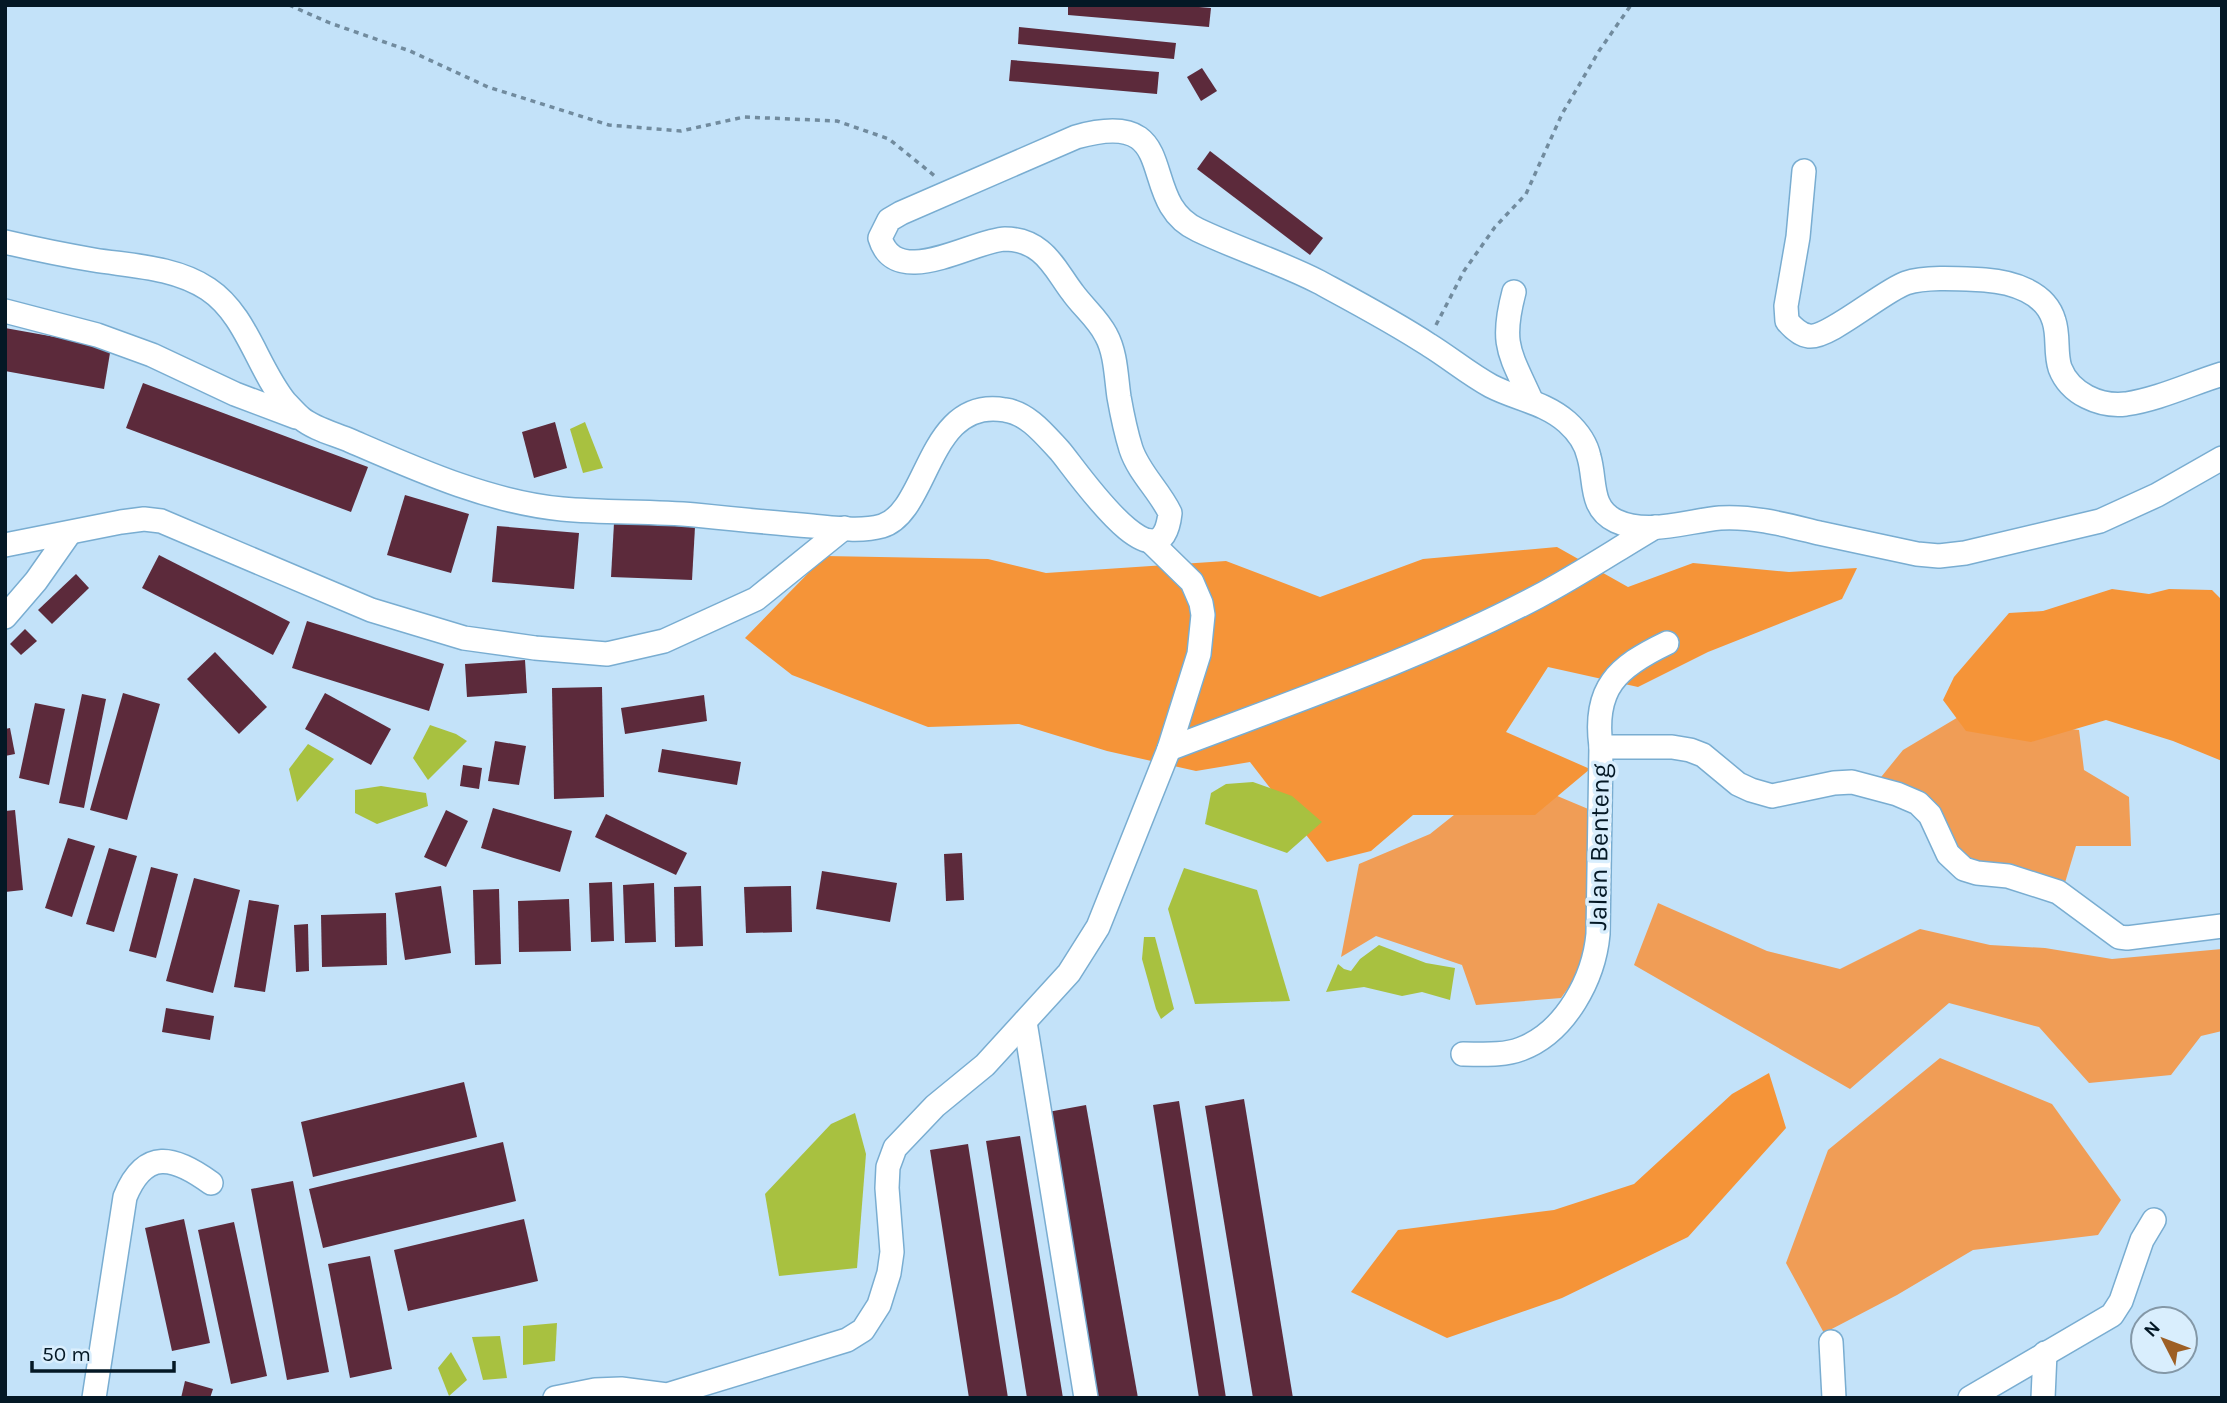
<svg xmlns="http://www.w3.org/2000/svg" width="2227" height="1403" font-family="Karla,sans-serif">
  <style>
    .green { fill: #f09d56 }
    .forest { fill: #f59438 }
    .water { fill: #a8c140 }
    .building { fill: #5c2a3b }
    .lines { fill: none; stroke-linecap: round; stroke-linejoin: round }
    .minor-casing { stroke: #79add1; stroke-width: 26 }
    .path { stroke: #718b9e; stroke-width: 3.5; stroke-dasharray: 5 5; stroke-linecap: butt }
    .minor { stroke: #fff; stroke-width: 23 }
    .labels { text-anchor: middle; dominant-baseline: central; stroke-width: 7; stroke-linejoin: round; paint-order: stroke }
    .street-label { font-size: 26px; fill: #041825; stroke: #d9eefd }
  </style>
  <rect width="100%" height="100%" fill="#c3e2f9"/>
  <g class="green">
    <path d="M 1960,716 L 2079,730 L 2084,770 L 2129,797 L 2131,846 L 2076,846 L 2061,896 L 1977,879 L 1942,818 L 1873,787 L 1903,750 Z"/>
    <path d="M 1543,790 L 1593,811 L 1586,963 L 1561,998 L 1476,1005 L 1462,965 L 1376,936 L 1341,957 L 1359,864 L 1430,834 L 1464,807 Z"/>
    <path d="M 1658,903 L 1767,951 L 1840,969 L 1920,929 L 1990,945 L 2045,948 L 2112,959 L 2222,949 L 2222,1031 L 2201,1036 L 2171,1075 L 2089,1083 L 2039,1027 L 1949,1003 L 1850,1089 L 1634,965 Z"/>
    <path d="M 1940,1058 L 2052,1104 L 2121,1200 L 2098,1235 L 1973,1250 L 1897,1295 L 1824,1333 L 1786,1263 L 1828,1150 Z"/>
  </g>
  <g class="forest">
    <path d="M 1557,547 L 1628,587 L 1693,563 L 1789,572 L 1857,568 L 1842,599 L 1708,652 L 1638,687 L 1548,667 L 1506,732 L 1590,769 L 1535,815 L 1413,815 L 1371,851 L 1327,862 L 1250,762 L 1196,771 L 1107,751 L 1019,724 L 928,727 L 792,675 L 745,638 L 825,556 L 988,559 L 1046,573 L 1226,561 L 1320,597 L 1423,559 Z"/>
    <path d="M 2112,589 L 2149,594 L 2169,589 L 2212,590 L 2222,600 L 2222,761 L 2173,741 L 2106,720 L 2031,742 L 1966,731 L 1943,700 L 1954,677 L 2009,613 L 2043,611 Z"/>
    <path d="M 1769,1073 L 1786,1128 L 1688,1237 L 1562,1298 L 1447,1338 L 1351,1292 L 1398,1230 L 1554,1210 L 1634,1184 L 1732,1094 Z"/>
  </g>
  <g class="water">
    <path d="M 585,422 L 603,468 L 583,473 L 570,429 Z"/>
    <path d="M 430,725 L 456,734 L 467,741 L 428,780 L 413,758 Z"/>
    <path d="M 308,744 L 334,759 L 297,802 L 289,769 Z"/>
    <path d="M 1253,782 L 1292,796 L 1322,822 L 1287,853 L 1205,824 L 1211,793 L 1226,784 Z"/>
    <path d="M 381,786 L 426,793 L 428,806 L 377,824 L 355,813 L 355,790 Z"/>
    <path d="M 1184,868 L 1257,890 L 1290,1001 L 1195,1004 L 1168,909 Z"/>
    <path d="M 1144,937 L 1155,937 L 1174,1009 L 1161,1019 L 1156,1009 L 1142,959 Z"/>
    <path d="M 1379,945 L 1426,963 L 1455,968 L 1450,1000 L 1422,992 L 1402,996 L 1364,987 L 1326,992 L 1338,964 L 1344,969 L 1351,971 L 1360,959 Z"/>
    <path d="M 855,1113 L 866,1154 L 857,1268 L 779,1276 L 765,1194 L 831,1124 Z"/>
    <path d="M 557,1323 L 555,1361 L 523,1365 L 523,1326 Z"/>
    <path d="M 500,1336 L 507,1378 L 483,1380 L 472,1337 Z"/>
    <path d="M 451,1352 L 467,1380 L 449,1396 L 438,1368 Z"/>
  </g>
  <g class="building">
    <path d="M 1068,5 L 1175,5 L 1211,8 L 1209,27 L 1068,15 Z"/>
    <path d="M 1019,27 L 1176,43 L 1174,59 L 1018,44 Z"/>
    <path d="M 1011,60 L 1159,72 L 1157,94 L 1009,81 Z"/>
    <path d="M 1202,68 L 1217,91 L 1201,101 L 1187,77 Z"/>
    <path d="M 1210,151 L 1323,238 L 1310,255 L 1197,169 Z"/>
    <path d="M 5,328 L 111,347 L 104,389 L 5,371 Z"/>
    <path d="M 143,383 L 368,467 L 351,512 L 126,428 Z"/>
    <path d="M 555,422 L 567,468 L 534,478 L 522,432 Z"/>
    <path d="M 405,495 L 469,514 L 451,573 L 387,555 Z"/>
    <path d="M 614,523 L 695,527 L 692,580 L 611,577 Z"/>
    <path d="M 497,526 L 579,533 L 574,589 L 492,582 Z"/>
    <path d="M 159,555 L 290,622 L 273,655 L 142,588 Z"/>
    <path d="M 76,574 L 89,588 L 52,624 L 38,610 Z"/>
    <path d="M 307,621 L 444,664 L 429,711 L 292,668 Z"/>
    <path d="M 25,629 L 37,641 L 21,655 L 10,644 Z"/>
    <path d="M 215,652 L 267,707 L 239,734 L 187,679 Z"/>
    <path d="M 525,660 L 527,693 L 467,697 L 465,664 Z"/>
    <path d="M 602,687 L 604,797 L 554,799 L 552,688 Z"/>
    <path d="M 123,693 L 160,704 L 127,820 L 90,810 Z"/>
    <path d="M 325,693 L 391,729 L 371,765 L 305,729 Z"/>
    <path d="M 82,694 L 106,699 L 84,808 L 59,803 Z"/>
    <path d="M 704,695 L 707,721 L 625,734 L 621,708 Z"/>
    <path d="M 35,703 L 65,709 L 49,785 L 19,778 Z"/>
    <path d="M 10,728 L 15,754 L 5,756 L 5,729 Z"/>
    <path d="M 495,741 L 526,746 L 519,785 L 488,781 Z"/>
    <path d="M 662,749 L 741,762 L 737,785 L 658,772 Z"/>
    <path d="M 463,765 L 482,768 L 479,789 L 460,786 Z"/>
    <path d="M 493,808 L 572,831 L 560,872 L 481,848 Z"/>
    <path d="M 15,810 L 23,890 L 5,892 L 5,811 Z"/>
    <path d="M 446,810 L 468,821 L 446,867 L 424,857 Z"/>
    <path d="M 606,814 L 687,853 L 676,875 L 595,837 Z"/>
    <path d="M 68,838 L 95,846 L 72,917 L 45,908 Z"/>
    <path d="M 109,848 L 137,856 L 114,932 L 86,924 Z"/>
    <path d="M 962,853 L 964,900 L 946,901 L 944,854 Z"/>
    <path d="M 151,867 L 178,874 L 156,958 L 129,951 Z"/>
    <path d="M 822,871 L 897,883 L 890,922 L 816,909 Z"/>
    <path d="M 194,878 L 240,890 L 213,993 L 166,981 Z"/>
    <path d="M 612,882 L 614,941 L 591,942 L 589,883 Z"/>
    <path d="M 654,883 L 656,942 L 625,943 L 623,885 Z"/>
    <path d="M 441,886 L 451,953 L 405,960 L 395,893 Z"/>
    <path d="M 701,886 L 703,946 L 675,947 L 674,887 Z"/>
    <path d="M 791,886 L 792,932 L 746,933 L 744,887 Z"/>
    <path d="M 499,889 L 501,964 L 475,965 L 473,890 Z"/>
    <path d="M 569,899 L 571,951 L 519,952 L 518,901 Z"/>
    <path d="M 249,900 L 279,905 L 265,992 L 234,987 Z"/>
    <path d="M 386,913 L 387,965 L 322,967 L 321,915 Z"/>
    <path d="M 308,924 L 309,971 L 296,972 L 294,925 Z"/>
    <path d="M 166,1008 L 214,1016 L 210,1040 L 162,1032 Z"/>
    <path d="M 464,1082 L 477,1137 L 313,1177 L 301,1122 Z"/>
    <path d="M 1244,1099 L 1293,1398 L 1253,1398 L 1205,1106 Z"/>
    <path d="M 1179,1101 L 1226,1398 L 1199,1398 L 1153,1105 Z"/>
    <path d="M 1086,1105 L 1138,1398 L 1098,1398 L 1048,1112 Z"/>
    <path d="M 1020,1136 L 1063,1398 L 1027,1398 L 986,1141 Z"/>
    <path d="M 503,1142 L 516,1201 L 323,1248 L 309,1189 Z"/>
    <path d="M 968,1144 L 1008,1398 L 969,1398 L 930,1150 Z"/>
    <path d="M 293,1181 L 329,1372 L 287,1380 L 251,1189 Z"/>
    <path d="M 184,1219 L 210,1343 L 172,1351 L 145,1228 Z"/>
    <path d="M 524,1219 L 538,1281 L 408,1311 L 394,1250 Z"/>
    <path d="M 234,1222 L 267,1376 L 231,1384 L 198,1230 Z"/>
    <path d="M 370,1256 L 392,1369 L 350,1378 L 328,1264 Z"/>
    <path d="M 185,1381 L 213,1389 L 210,1398 L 181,1398 Z"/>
  </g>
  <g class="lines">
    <defs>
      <g id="minor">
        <path d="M 1804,171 L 1798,237 L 1786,306 L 1787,321 C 1793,328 1800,335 1809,336 C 1828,339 1883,291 1906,283 C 1927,276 1963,279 1985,280 C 2012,282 2046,292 2054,321 C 2059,336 2055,353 2060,368 C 2070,394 2100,407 2126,404 C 2159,399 2190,384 2222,374"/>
        <path d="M 5,242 C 35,249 64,255 94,260 C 132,266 175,267 208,289 C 247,315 257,368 286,403 C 291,408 296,414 301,418 C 314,429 335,434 351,441 C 418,470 489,502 562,509 C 606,513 651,511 695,515 C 734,519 773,523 812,526 C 834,528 861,532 882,526 C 929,512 927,396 1005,410 C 1028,413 1045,435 1060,451 C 1074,467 1161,597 1170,513 C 1159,490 1139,473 1131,449 C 1126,433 1122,414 1119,397 C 1116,377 1116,353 1106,335 C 1098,319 1083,307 1073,293 C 1062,279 1054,262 1040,251 C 1030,243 1017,239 1005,239 C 973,240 896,291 880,238 L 889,220 L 901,213 L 1076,137 C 1186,106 1134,201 1198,230 C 1238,249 1280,262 1319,282 C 1356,302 1394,322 1429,345 C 1450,358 1469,374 1491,386 C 1516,399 1544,402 1567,422 C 1577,431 1586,443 1589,457 C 1596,481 1589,508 1616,521 C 1648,536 1687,521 1720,518 C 1754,516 1786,525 1819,533 C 1851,540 1884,547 1917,554 L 1939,556 L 1965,553 L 2100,521 L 2157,495 L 2222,458"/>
        <path d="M 1514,292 C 1500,345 1510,353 1531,400"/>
        <path d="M 5,311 L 97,335 L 152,355 L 235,394 L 296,417"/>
        <path d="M 5,545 L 121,522 L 144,519 L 161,521 L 371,610 L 464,638 L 535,648 L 607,654 L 664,641 L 756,599 L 844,528"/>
        <path d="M 5,617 L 36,581 L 69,534"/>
        <path d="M 1601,747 C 1593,688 1617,667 1667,643"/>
        <path d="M 1169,749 C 1292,702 1419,659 1537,597 C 1577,576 1616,550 1655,527"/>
        <path d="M 1025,1022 L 1086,1398"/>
        <path d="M 1463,1054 C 1482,1054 1503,1056 1521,1049 C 1566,1032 1594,978 1598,934 L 1601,747 L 1672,747 L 1690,750 L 1703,755 L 1738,784 L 1751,790 L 1772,796 L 1834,783 L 1852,782 L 1897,794 L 1918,803 L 1930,815 L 1948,854 L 1964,869 L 1977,873 L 2008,876 L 2058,892 L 2119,937 L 2127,938 L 2222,926"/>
        <path d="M 1831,1342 L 1834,1398"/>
        <path d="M 94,1398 L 125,1197 C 145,1148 174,1156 211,1183"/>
        <path d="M 555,1398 L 595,1390 L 621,1389 L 667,1395 L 847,1340 L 863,1330 L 879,1305 L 889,1273 L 892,1252 L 887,1188 L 888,1167 L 895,1148 L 935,1106 L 985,1065 L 1069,973 L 1098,927 L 1169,749 L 1199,654 L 1203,615 L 1201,603 L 1192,582 L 1150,541"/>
        <path d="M 1970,1398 L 2112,1315 L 2121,1301 L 2142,1240 L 2154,1220"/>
        <path d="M 2043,1398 L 2045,1353"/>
      </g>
    </defs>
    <use href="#minor" class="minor-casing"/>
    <g class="path">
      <path d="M 289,5 L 330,23 L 410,51 L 488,87 L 609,125 L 681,131 L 744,117 L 837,121 L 889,139 L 936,177"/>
      <path d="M 1436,325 L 1464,271 L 1495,227 L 1526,194 L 1562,114 L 1599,51 L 1631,5"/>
    </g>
    <use href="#minor" class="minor"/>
  </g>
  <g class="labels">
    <g class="street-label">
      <text transform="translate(1599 847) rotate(-89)">Jalan Benteng</text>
    </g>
  </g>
  <rect width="2227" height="1403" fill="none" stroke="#041825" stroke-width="14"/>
  <g transform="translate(2164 1340) rotate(312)"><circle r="33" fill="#d9eefd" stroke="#8498a7" stroke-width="2"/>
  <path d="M0-5L12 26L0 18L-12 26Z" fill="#9d5f25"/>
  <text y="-10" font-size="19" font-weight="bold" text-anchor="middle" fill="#041825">N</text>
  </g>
  <path d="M32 1361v10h142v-10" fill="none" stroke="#041825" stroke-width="3.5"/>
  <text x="42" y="1361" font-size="21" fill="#041825" stroke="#d9eefd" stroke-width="5" paint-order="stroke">50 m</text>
</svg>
